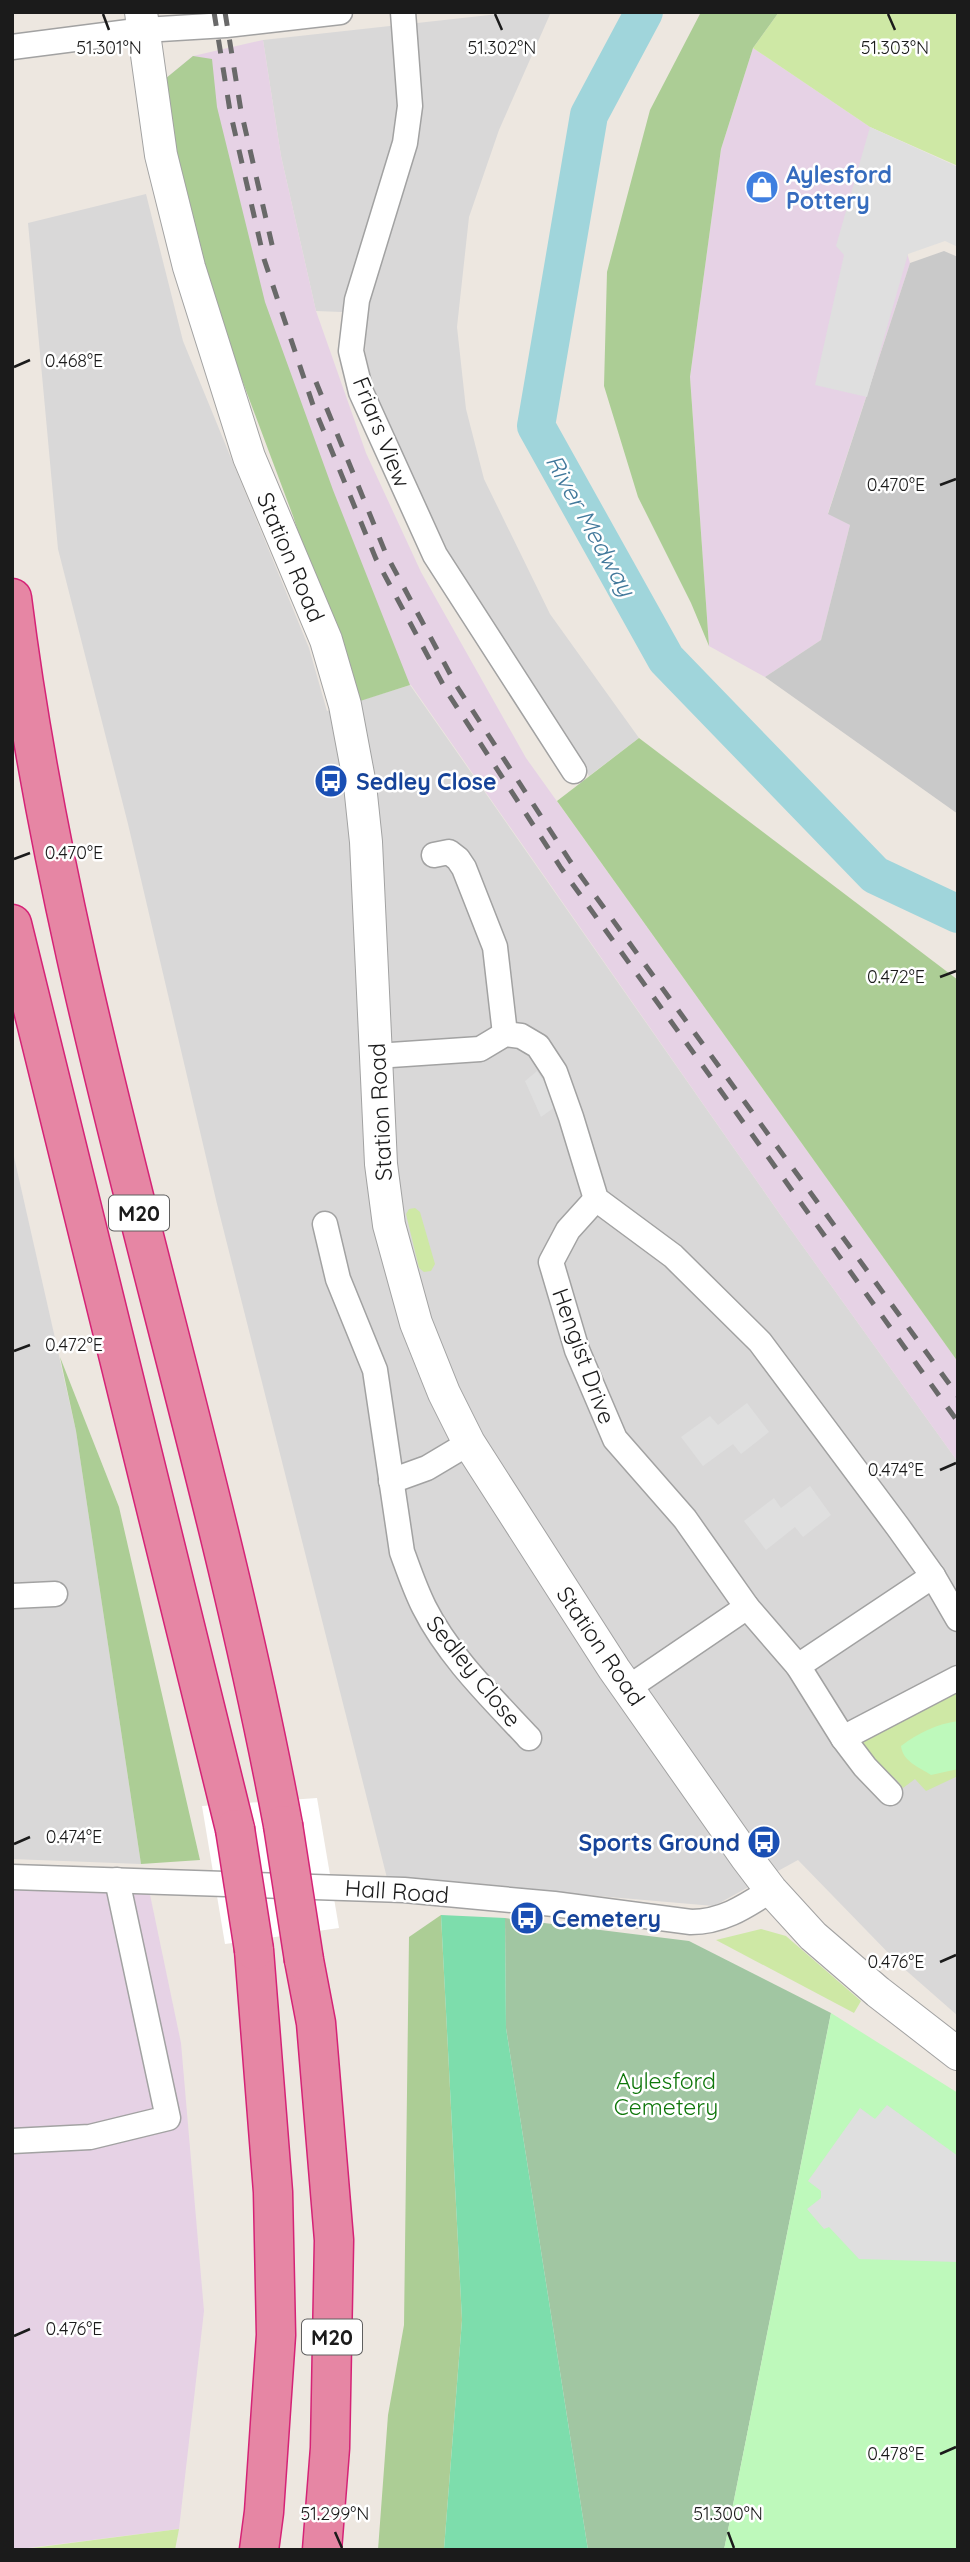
<svg xmlns="http://www.w3.org/2000/svg" width="970" height="2562" font-family="Quicksand,sans-serif">
  <style>
    .residential { fill: #d9d8d8 }
    .industrial { fill: #e6d2e5 }
    .religious { fill: #c9c9c9 }
    .grass { fill: #cee8a5 }
    .forest { fill: #accd95 }
    .cemetery { fill: #a1c6a2 }
    .park { fill: #bef9bb }
    .pitch { fill: #7dddac }
    .parking { fill: #dfdfdf }
    .pier { fill: #fff }
    .lines { fill: none; stroke-linecap: round; stroke-linejoin: round }
    .river { stroke: #a0d5db; stroke-width: 38 }
    .minor-casing { stroke: #a2a2a2; stroke-width: 27 }
    .tertiary-casing { stroke: #a2a2a2; stroke-width: 34 }
    .motorway-casing { stroke: #d52376; stroke-width: 41 }
    .minor { stroke: #fff; stroke-width: 24 }
    .tertiary { stroke: #fff; stroke-width: 32 }
    .motorway { stroke: #e686a4; stroke-width: 38 }
    .rail { stroke: #696969; stroke-width: 5; stroke-dasharray: 14 14; stroke-linecap: butt }
    .motorway-bridge-casing { stroke: #d52376; stroke-width: 41; stroke-linecap: butt }
    .motorway-bridge { stroke: #e686a4; stroke-width: 38 }
    .ticks { fill: none; stroke: #1b1b1b; stroke-width: 2.5 }
    .labels { text-anchor: middle; dominant-baseline: central; stroke-width: 5; stroke-linejoin: round; paint-order: stroke }
    .shield { fill: #fff; stroke: #5f5f5f; stroke-width: 2 }
    .shield-label { font-size: 21px; font-weight: bold; fill: #1b1b1b }
    .shop-label { font-size: 23px; font-weight: bold; fill: #366cbe; stroke: #fff; text-anchor: start }
    .street-label { font-size: 23px; fill: #1b1b1b; stroke: #fff }
    .transit-label { font-size: 23px; font-weight: bold; fill: #164399; stroke: #fff; text-anchor: start }
    .park-label { font-size: 23px; fill: #0f770b; stroke: #fff }
    .water-label { font-size: 24px; font-style: italic; fill: #42799b; stroke: #fff }
    .ticks-label { font-size: 18px; text-anchor: middle; fill: #1b1b1b; stroke: #fff; stroke-width: 5; stroke-linejoin: round; paint-order: stroke }
  </style>
  <rect width="100%" height="100%" fill="#ede7e0"/>
  <g class="residential">
    <path d="M 516,12 L 551,12 L 499,130 L 469,217 L 457,327 L 466,409 L 484,479 L 550,614 L 639,738 L 589,776 L 422,514 L 372,383 L 365,351 L 367,313 L 316,311 L 281,156 L 263,40 Z"/>
    <path d="M 146,194 L 183,341 L 309,648 L 327,711 L 410,685 L 789,1227 L 958,1462 L 958,2016 L 901,1966 L 798,1860 L 714,1906 L 387,1878 L 217,1204 L 128,824 L 58,549 L 28,223 Z"/>
    <path d="M 12,1148 L 76,1431 L 141,1864 L 12,1859 Z"/>
  </g>
  <g class="industrial">
    <path d="M 263,40 L 281,156 L 316,311 L 366,453 L 421,572 L 526,758 L 958,1362 L 958,1462 L 789,1227 L 411,685 L 360,663 L 165,79 L 193,56 Z"/>
    <path d="M 753,48 L 870,127 L 910,263 L 828,513 L 850,525 L 821,640 L 765,677 L 709,646 L 690,377 L 721,149 Z"/>
    <path d="M 148,1885 L 181,2043 L 204,2311 L 179,2529 L 12,2550 L 12,1886 Z"/>
  </g>
  <path class="religious" d="M 944,251 L 958,257 L 958,814 L 765,677 L 821,640 L 850,525 L 828,514 L 910,263 Z"/>
  <g class="grass">
    <path d="M 779,12 L 958,12 L 958,166 L 870,127 L 753,48 Z"/>
    <path d="M 415,1208 L 420,1212 L 435,1264 L 431,1271 L 424,1272 L 419,1268 L 406,1214 L 409,1209 Z"/>
    <path d="M 958,1687 L 958,1776 L 926,1791 L 915,1779 L 903,1788 C 890,1769 868,1763 862,1739 Z"/>
    <path d="M 761,1929 L 786,1936 L 861,2001 L 854,2013 L 716,1940 Z"/>
    <path d="M 179,2529 L 175,2550 L 17,2550 Z"/>
  </g>
  <g class="forest">
    <path d="M 701,12 L 779,12 L 753,48 L 721,149 L 690,377 L 709,646 L 691,603 L 638,497 L 604,386 L 607,272 L 650,110 Z"/>
    <path d="M 193,56 L 212,59 L 217,107 L 265,302 L 333,490 L 410,685 L 354,703 L 293,516 L 223,329 L 179,178 L 165,79 Z"/>
    <path d="M 639,738 L 958,980 L 958,1362 L 557,801 Z"/>
    <path d="M 60,1357 L 119,1507 L 200,1860 L 141,1864 L 76,1431 Z"/>
    <path d="M 441,1915 L 462,2320 L 444,2549 L 378,2550 L 388,2415 L 404,2325 L 409,1937 Z"/>
  </g>
  <path class="cemetery" d="M 505,1918 L 689,1941 L 831,2013 L 724,2550 L 588,2550 L 506,2028 Z"/>
  <g class="park">
    <path d="M 958,1721 L 958,1769 L 931,1775 C 919,1767 903,1762 901,1746 C 918,1733 937,1724 958,1721 Z"/>
    <path d="M 831,2013 L 958,2093 L 958,2550 L 724,2550 Z"/>
  </g>
  <path class="pitch" d="M 441,1915 L 505,1918 L 506,2028 L 588,2550 L 444,2549 L 462,2320 Z"/>
  <g class="parking">
    <path d="M 870,127 L 958,167 L 958,247 L 945,241 L 908,254 L 867,397 L 815,385 L 844,255 L 836,246 Z"/>
    <path d="M 537,1071 L 547,1086 L 555,1107 L 541,1117 L 525,1081 Z"/>
    <path d="M 747,1403 L 769,1432 L 741,1454 L 733,1444 L 703,1466 L 681,1437 L 710,1416 L 718,1425 Z"/>
    <path d="M 810,1486 L 831,1515 L 803,1537 L 795,1527 L 766,1550 L 744,1521 L 774,1498 L 781,1508 Z"/>
    <path d="M 887,2105 L 958,2156 L 958,2262 L 859,2259 L 829,2227 L 824,2229 L 807,2209 L 821,2198 L 821,2191 L 808,2181 L 860,2108 L 875,2119 Z"/>
  </g>
  <path class="pier" d="M 317,1798 L 339,1928 L 225,1944 L 202,1806 Z"/>
  <g class="lines">
    <path class="river" d="M 644,12 L 589,115 L 536,426 L 666,659 L 875,875 L 958,914"/>
    <defs>
      <g id="minor">
        <path d="M 403,12 L 410,106 L 405,143 L 357,300 L 351,351 L 361,392 L 435,555 L 574,771"/>
        <path d="M 12,47 L 144,30 L 226,25 L 340,12"/>
        <path d="M 434,855 L 449,852 L 458,859 L 464,868 L 495,947 L 505,1034"/>
        <path d="M 376,1056 L 480,1049 L 505,1034 L 521,1036 L 538,1046 L 555,1072 L 571,1117 L 596,1199 L 673,1256 L 760,1342 L 898,1527 L 933,1576 L 958,1619"/>
        <path d="M 596,1199 L 568,1230 L 551,1262 L 577,1350 L 615,1439 L 685,1519 L 747,1607 L 798,1666 L 843,1738 L 865,1767 L 890,1793"/>
        <path d="M 325,1224 L 338,1279 L 375,1370 L 402,1552 C 409,1571 415,1589 424,1607 C 449,1657 492,1698 529,1738"/>
        <path d="M 391,1481 L 427,1468 L 469,1443"/>
        <path d="M 12,1596 L 55,1594"/>
        <path d="M 798,1666 L 933,1576"/>
        <path d="M 628,1688 L 747,1607"/>
        <path d="M 843,1738 L 958,1678"/>
        <path d="M 12,1877 L 404,1890 L 554,1904 L 691,1922 C 723,1922 746,1906 771,1890"/>
        <path d="M 12,2141 L 90,2137 L 168,2118 L 117,1880"/>
      </g>
      <path id="tertiary" d="M 141,12 L 161,155 L 189,267 L 249,457 L 326,640 L 345,705 L 360,785 L 366,842 L 381,1164 L 389,1225 L 416,1323 L 444,1393 L 469,1443 L 614,1669 L 746,1857 L 771,1890 L 813,1936 L 878,1992 L 958,2054"/>
      <g id="motorway">
        <path d="M 12,598 C 64,1015 206,1413 283,1825"/>
        <path d="M 12,924 L 235,1829"/>
        <path d="M 254,1950 L 273,2192 L 276,2335 L 264,2512 L 259,2550"/>
        <path d="M 304,1960 L 316,2023 L 334,2240 L 330,2448 L 322,2550"/>
      </g>
    </defs>
    <use href="#minor" class="minor-casing"/>
    <use href="#tertiary" class="tertiary-casing"/>
    <use href="#motorway" class="motorway-casing"/>
    <use href="#minor" class="minor"/>
    <use href="#tertiary" class="tertiary"/>
    <use href="#motorway" class="motorway"/>
    <g class="rail">
      <path d="M 214,12 L 230,111 L 264,259 L 313,405 L 376,559 L 447,692 L 561,868 L 958,1422"/>
      <path d="M 225,12 L 241,111 L 273,249"/>
      <path d="M 316,382 L 386,554 L 456,685 L 570,861 L 958,1396"/>
    </g>
    <defs>
      <g id="motorway-bridge">
        <path d="M 283,1825 L 304,1960"/>
        <path d="M 235,1829 L 254,1950"/>
      </g>
    </defs>
    <use href="#motorway-bridge" class="motorway-bridge-casing"/>
    <use href="#motorway-bridge" class="motorway-bridge"/>
  </g>
  <path class="ticks" d="M 103,14 L 109,30M 495,14 L 502,30M 888,14 L 895,30M 14,367 L 30,360M 940,485 L 956,479M 14,859 L 30,853M 940,977 L 956,971M 14,1351 L 30,1345M 940,1470 L 956,1463M 14,1844 L 30,1837M 940,1962 L 956,1955M 14,2336 L 30,2329M 940,2454 L 956,2447M 335,2532 L 342,2548M 728,2532 L 734,2548"/>
  <defs>
    <symbol id="shop-disc" viewBox="-11 -11 22 22"><circle r="9.5" fill="#3f7fe0" stroke="#fff"/><path d="M-5-2.5h2.3a2.7 3.5 0 0 1 5.4 0H5L5.5 6h-11ZM-1.5-2.5h3a1.5 2.3 0 0 0-3 0Z" fill="#fff"/></symbol>
    <symbol id="bus-disc" viewBox="-11 -11 22 22"><circle r="9.5" fill="#1a4fb4" stroke="#fff"/><path d="M-5-6H5V4H4V6H2V4H-2V6H-4V4H-5ZM-3.5-4V0h7V-4ZM-3.5 1.2v1.5H-2V1.2ZM2 1.2v1.5H3.5V1.2Z" fill="#fff"/></symbol>
  </defs>
  <g fill-rule="evenodd">
    <use href="#shop-disc" x="743" y="168" width="38" height="38"/>
    <use href="#bus-disc" x="312" y="762" width="38" height="38"/>
    <use href="#bus-disc" x="745" y="1823" width="38" height="38"/>
    <use href="#bus-disc" x="508" y="1899" width="38" height="38"/>
  </g>
  <g class="labels">
    <g class="shield">
      <rect x="109" y="1195.5" width="60" height="35" rx="5"/>
      <rect x="302" y="2319.5" width="60" height="35" rx="5"/>
    </g>
    <g class="shield-label">
      <text x="139" y="1213">M20</text>
      <text x="332" y="2337">M20</text>
    </g>
    <g class="shop-label">
      <text x="786" y="174">Aylesford<tspan x="786" dy="26">Pottery</tspan></text>
    </g>
    <g class="street-label">
      <text transform="translate(382 432) rotate(68)">Friars View</text>
      <text transform="translate(291 557) rotate(67)">Station Road</text>
      <text transform="translate(380 1112) rotate(-93)">Station Road</text>
      <text transform="translate(584 1356) rotate(70)">Hengist Drive</text>
      <text transform="translate(601 1646) rotate(56)">Station Road</text>
      <text transform="translate(474 1671) rotate(51)">Sedley Close</text>
      <text transform="translate(397 1891) rotate(4)">Hall Road</text>
    </g>
    <g class="transit-label">
      <text x="356" y="781">Sedley Close</text>
      <text x="740" y="1842" text-anchor="end">Sports Ground</text>
      <text x="552" y="1918">Cemetery</text>
    </g>
    <g class="park-label">
      <text x="666" y="2080">Aylesford<tspan x="666" dy="26">Cemetery</tspan></text>
    </g>
    <g class="water-label">
      <text transform="translate(591 525) rotate(61)">River Medway</text>
    </g>
  </g>
  <g class="ticks-label">
    <text x="109" y="54">51.301°N</text>
    <text x="502" y="54">51.302°N</text>
    <text x="895" y="54">51.303°N</text>
    <text x="74" y="367">0.468°E</text>
    <text x="896" y="491">0.470°E</text>
    <text x="74" y="859">0.470°E</text>
    <text x="896" y="983">0.472°E</text>
    <text x="74" y="1351">0.472°E</text>
    <text x="896" y="1476">0.474°E</text>
    <text x="74" y="1843">0.474°E</text>
    <text x="896" y="1968">0.476°E</text>
    <text x="74" y="2335">0.476°E</text>
    <text x="896" y="2460">0.478°E</text>
    <text x="335" y="2520">51.299°N</text>
    <text x="728" y="2520">51.300°N</text>
  </g>
  <rect width="970" height="2562" fill="none" stroke="#1b1b1b" stroke-width="28"/>
</svg>
